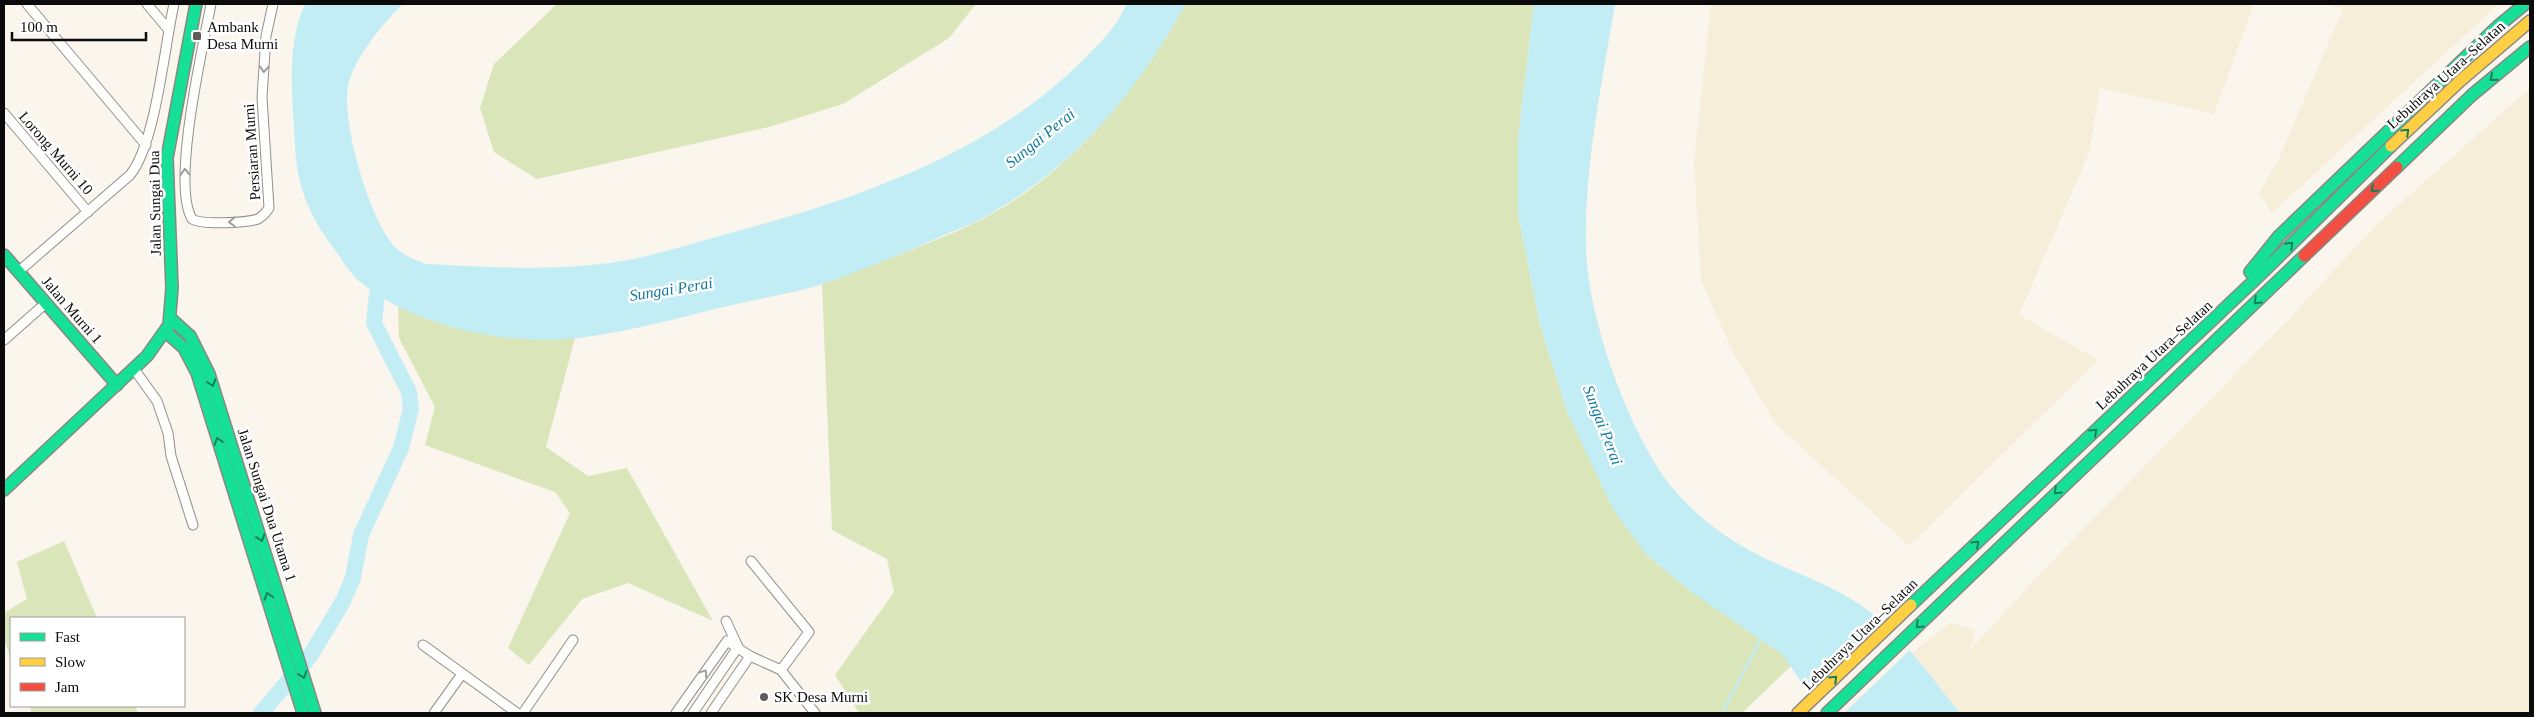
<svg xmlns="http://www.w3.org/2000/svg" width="2534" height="717" font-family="'Times New Roman',serif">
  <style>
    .farmland { fill: #f7eed9 }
    .forest { fill: #dae6ba }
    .water { fill: #c3edf4 }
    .pier { fill: #faf5ed }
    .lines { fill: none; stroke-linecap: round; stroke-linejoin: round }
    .stream { stroke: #c3edf4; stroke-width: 2.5 }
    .river { stroke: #c3edf4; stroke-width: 16 }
    .street-casing { stroke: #93908d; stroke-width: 11 }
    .fast-casing { stroke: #898783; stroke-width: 14 }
    .slow-casing { stroke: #898783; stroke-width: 14 }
    .jam-casing { stroke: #898783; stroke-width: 14 }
    .street { stroke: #fefefc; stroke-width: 9 }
    .fast { stroke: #16e098; stroke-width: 11 }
    .slow { stroke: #ffcf43; stroke-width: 11 }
    .jam { stroke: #f24e42; stroke-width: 11 }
    .oneway { stroke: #9d9d9c }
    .oneway2 { stroke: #118059 }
    .poi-dot { fill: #5f5d5a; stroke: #fff; stroke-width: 2 }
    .labels { text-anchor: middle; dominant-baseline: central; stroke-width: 5; stroke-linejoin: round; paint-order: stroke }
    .poi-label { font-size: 15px; fill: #0b0b0b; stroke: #fff; text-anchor: start }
    .street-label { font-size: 15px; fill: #0b0b0b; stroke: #fff }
    .water-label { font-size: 16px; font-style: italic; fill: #127a9e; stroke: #fff }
  </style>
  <rect width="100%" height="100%" fill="#faf5ed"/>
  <g class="farmland">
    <path d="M 1711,4 L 2254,4 L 2214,114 L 2100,88 L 2089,153 L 2019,315 L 2098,360 L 1909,546 L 1775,423 L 1734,354 L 1701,281 L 1694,161 Z"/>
    <path d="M 2329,4 L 2499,4 L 2272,213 L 2259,193 L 2278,161 L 2343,9 Z"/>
    <path d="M 2530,88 L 2530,713 L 1960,713 L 1912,653 L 1950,623 L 1975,630 L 1970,650 L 2055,558 L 2288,320 L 2375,226 Z"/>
  </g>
  <g class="forest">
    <path d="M 557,4 L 976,4 L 949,38 L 843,104 L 769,127 L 537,179 L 494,152 L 480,108 L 494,64 Z"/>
    <path d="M 1186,4 L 1534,4 L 1518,140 L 1518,213 L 1540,325 L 1568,414 L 1646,554 L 1690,591 L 1759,636 L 1783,655 L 1792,665 L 1742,713 L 859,713 L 835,675 L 894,592 L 887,559 L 832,530 L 822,284 C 877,262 937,243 990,215 C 1077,167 1138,88 1186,4 Z"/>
    <path d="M 398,307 C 457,332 511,338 575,338 L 546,447 L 588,476 L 627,468 L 713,621 L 628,583 L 582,599 L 529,665 L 508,648 L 570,513 L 555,492 L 425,445 L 435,407 L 399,338 Z"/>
    <path d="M 64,541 L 97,618 L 11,618 L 11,659 L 4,639 L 4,613 L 27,599 L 17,562 Z"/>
    <path d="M 29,706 L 135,706 L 138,713 L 32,713 Z"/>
  </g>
  <g class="water">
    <path d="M 305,4 L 403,4 C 383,23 354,58 348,86 C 341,121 370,223 396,248 C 405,256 415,260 426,264 C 486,267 549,271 609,263 C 648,258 686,245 723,235 C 854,200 993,154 1089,54 C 1103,40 1120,22 1126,4 L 1186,4 C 1137,91 1080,162 992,213 C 976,223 957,229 940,237 C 902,254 863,270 823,284 C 794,293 762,298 732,305 C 681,317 630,332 578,338 C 509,346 411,327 358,280 C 349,272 342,260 335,250 C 310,217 297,188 295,146 C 293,100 285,47 305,4 Z"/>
    <path d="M 1534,4 L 1615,4 C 1602,84 1584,167 1586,248 C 1588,314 1620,404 1653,460 C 1670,491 1706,525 1737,543 C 1775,567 1821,579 1859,604 C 1900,631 1929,675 1960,713 L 1822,713 L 1783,655 L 1690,591 L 1646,554 L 1614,511 L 1568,414 L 1540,325 L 1518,213 L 1518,140 Z"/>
  </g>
  <path class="pier" d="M 1882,619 L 1911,649 L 1844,713 L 1819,713 L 1806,692 Z"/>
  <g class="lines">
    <path class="stream" d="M 1722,713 L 1762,637"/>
    <path class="river" d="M 261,713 L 310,656 L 342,603 L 353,578 L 361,535 L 401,448 L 411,409 L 409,392 L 374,323 L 377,294 L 386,274"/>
    <defs>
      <g id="street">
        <path d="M 27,4 L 146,145"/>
        <path d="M 147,4 L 168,29"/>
        <path d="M 211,4 C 203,47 171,184 192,219 C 201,225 246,223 258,219 C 263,216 266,213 269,208 L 262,97 L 266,36 L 273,4"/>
        <path d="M 4,113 L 88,212"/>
        <path d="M 18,272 L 130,175 C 156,143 164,48 174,4"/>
        <path d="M 4,340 L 46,303"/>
        <path d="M 134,369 L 157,401 L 168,433 L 171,456 L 193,525"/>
        <path d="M 751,561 L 809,632 L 781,670"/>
        <path d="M 726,621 L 738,647"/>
        <path d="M 423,645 L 517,713"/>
        <path d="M 434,713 L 462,674"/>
        <path d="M 523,713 L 573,640"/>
        <path d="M 676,713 L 727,641 L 750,656 L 781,670 L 815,713"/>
        <path d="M 693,713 L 738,647"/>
        <path d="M 711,713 L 750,656"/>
      </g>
      <g id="fast">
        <path d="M 2397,167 L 2472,95 L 2530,47"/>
        <path d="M 4,255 L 117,385"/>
        <path d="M 2250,272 L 2279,236 L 2497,27 L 2525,4"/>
        <path d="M 170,318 L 190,336 L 209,374 L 315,713"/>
        <path d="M 166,332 L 184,348 L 197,373 L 303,713"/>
        <path d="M 4,490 L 147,356 L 169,325 L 172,288 L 167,158 L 196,4"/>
        <path d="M 1911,605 L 2261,274 L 2391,146"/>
        <path d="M 1827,713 L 2304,256"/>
      </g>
      <g id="slow">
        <path d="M 2391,146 L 2460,81 L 2530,21"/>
        <path d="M 1798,713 L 1911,605"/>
      </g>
      <path id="jam" d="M 2304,256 L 2397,167"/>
    </defs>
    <use href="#street" class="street-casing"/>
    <use href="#fast" class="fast-casing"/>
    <use href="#slow" class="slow-casing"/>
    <use href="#jam" class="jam-casing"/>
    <use href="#street" class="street"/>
    <use href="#fast" class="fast"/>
    <use href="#slow" class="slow"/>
    <use href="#jam" class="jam"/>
  </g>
  <defs><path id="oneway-chevron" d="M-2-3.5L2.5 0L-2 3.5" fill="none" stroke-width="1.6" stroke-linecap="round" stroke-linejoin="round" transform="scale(1.25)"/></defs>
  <g class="oneway">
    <use href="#oneway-chevron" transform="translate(264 69) rotate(94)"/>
    <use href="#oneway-chevron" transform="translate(185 172) rotate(-91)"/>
    <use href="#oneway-chevron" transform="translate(232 222) rotate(177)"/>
    <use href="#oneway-chevron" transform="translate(704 673) rotate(-56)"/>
  </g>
  <g class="oneway2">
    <use href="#oneway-chevron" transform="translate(2493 78) rotate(140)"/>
    <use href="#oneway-chevron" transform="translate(2406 132) rotate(-44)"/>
    <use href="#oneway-chevron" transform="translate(2374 189) rotate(136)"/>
    <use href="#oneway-chevron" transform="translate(2290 245) rotate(-45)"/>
    <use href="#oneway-chevron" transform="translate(2257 301) rotate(137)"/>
    <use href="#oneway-chevron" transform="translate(212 383) rotate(72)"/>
    <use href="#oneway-chevron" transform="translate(2094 432) rotate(-43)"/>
    <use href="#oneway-chevron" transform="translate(218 441) rotate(-108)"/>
    <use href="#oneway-chevron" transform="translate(2057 491) rotate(136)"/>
    <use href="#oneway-chevron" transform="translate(261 538) rotate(72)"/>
    <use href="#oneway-chevron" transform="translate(1976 544) rotate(-43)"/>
    <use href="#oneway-chevron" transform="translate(268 596) rotate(-108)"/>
    <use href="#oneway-chevron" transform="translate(1919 625) rotate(136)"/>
    <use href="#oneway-chevron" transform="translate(303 675) rotate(72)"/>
    <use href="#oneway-chevron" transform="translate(1834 679) rotate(-44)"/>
  </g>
  <g class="poi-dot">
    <rect x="192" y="31" width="10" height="10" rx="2.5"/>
    <circle cx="764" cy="697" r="5"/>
  </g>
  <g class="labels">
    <g class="poi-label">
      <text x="207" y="27">Ambank<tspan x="207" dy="17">Desa Murni</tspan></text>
      <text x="774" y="697">SK Desa Murni</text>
    </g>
    <g class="street-label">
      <text transform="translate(2446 75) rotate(-42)">Lebuhraya Utara–Selatan</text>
      <text transform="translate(252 152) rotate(-94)">Persiaran Murni</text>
      <text transform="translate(56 153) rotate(49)">Lorong Murni 10</text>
      <text transform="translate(155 203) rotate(-91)">Jalan Sungai Dua</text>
      <text transform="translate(72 310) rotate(49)">Jalan Murni 1</text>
      <text transform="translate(2154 355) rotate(-43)">Lebuhraya Utara–Selatan</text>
      <text transform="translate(267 505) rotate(72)">Jalan Sungai Dua Utama 1</text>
      <text transform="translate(1860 634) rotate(-44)">Lebuhraya Utara–Selatan</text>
    </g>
    <g class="water-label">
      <text transform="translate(1040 138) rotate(-39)">Sungai Perai</text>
      <text transform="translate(671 289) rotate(-9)">Sungai Perai</text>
      <text transform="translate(1603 425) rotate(69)">Sungai Perai</text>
    </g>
  </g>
  <rect width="2534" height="717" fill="none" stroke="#0b0b0b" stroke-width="10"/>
  <rect x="10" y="617" width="175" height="90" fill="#ffffff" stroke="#9d9d9d"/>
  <rect x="20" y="633" width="25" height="8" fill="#16e098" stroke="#9d9d9d"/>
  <text x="55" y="642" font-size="15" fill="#0b0b0b">Fast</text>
  <rect x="20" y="658" width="25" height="8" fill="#ffcf43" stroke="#9d9d9d"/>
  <text x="55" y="667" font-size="15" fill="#0b0b0b">Slow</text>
  <rect x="20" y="683" width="25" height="8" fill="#f24e42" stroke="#9d9d9d"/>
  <text x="55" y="692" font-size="15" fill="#0b0b0b">Jam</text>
  <path d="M12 32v8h134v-8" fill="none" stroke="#0b0b0b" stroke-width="2.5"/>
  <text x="20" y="32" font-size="15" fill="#0b0b0b" stroke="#ffffff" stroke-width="4" paint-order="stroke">100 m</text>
</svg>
